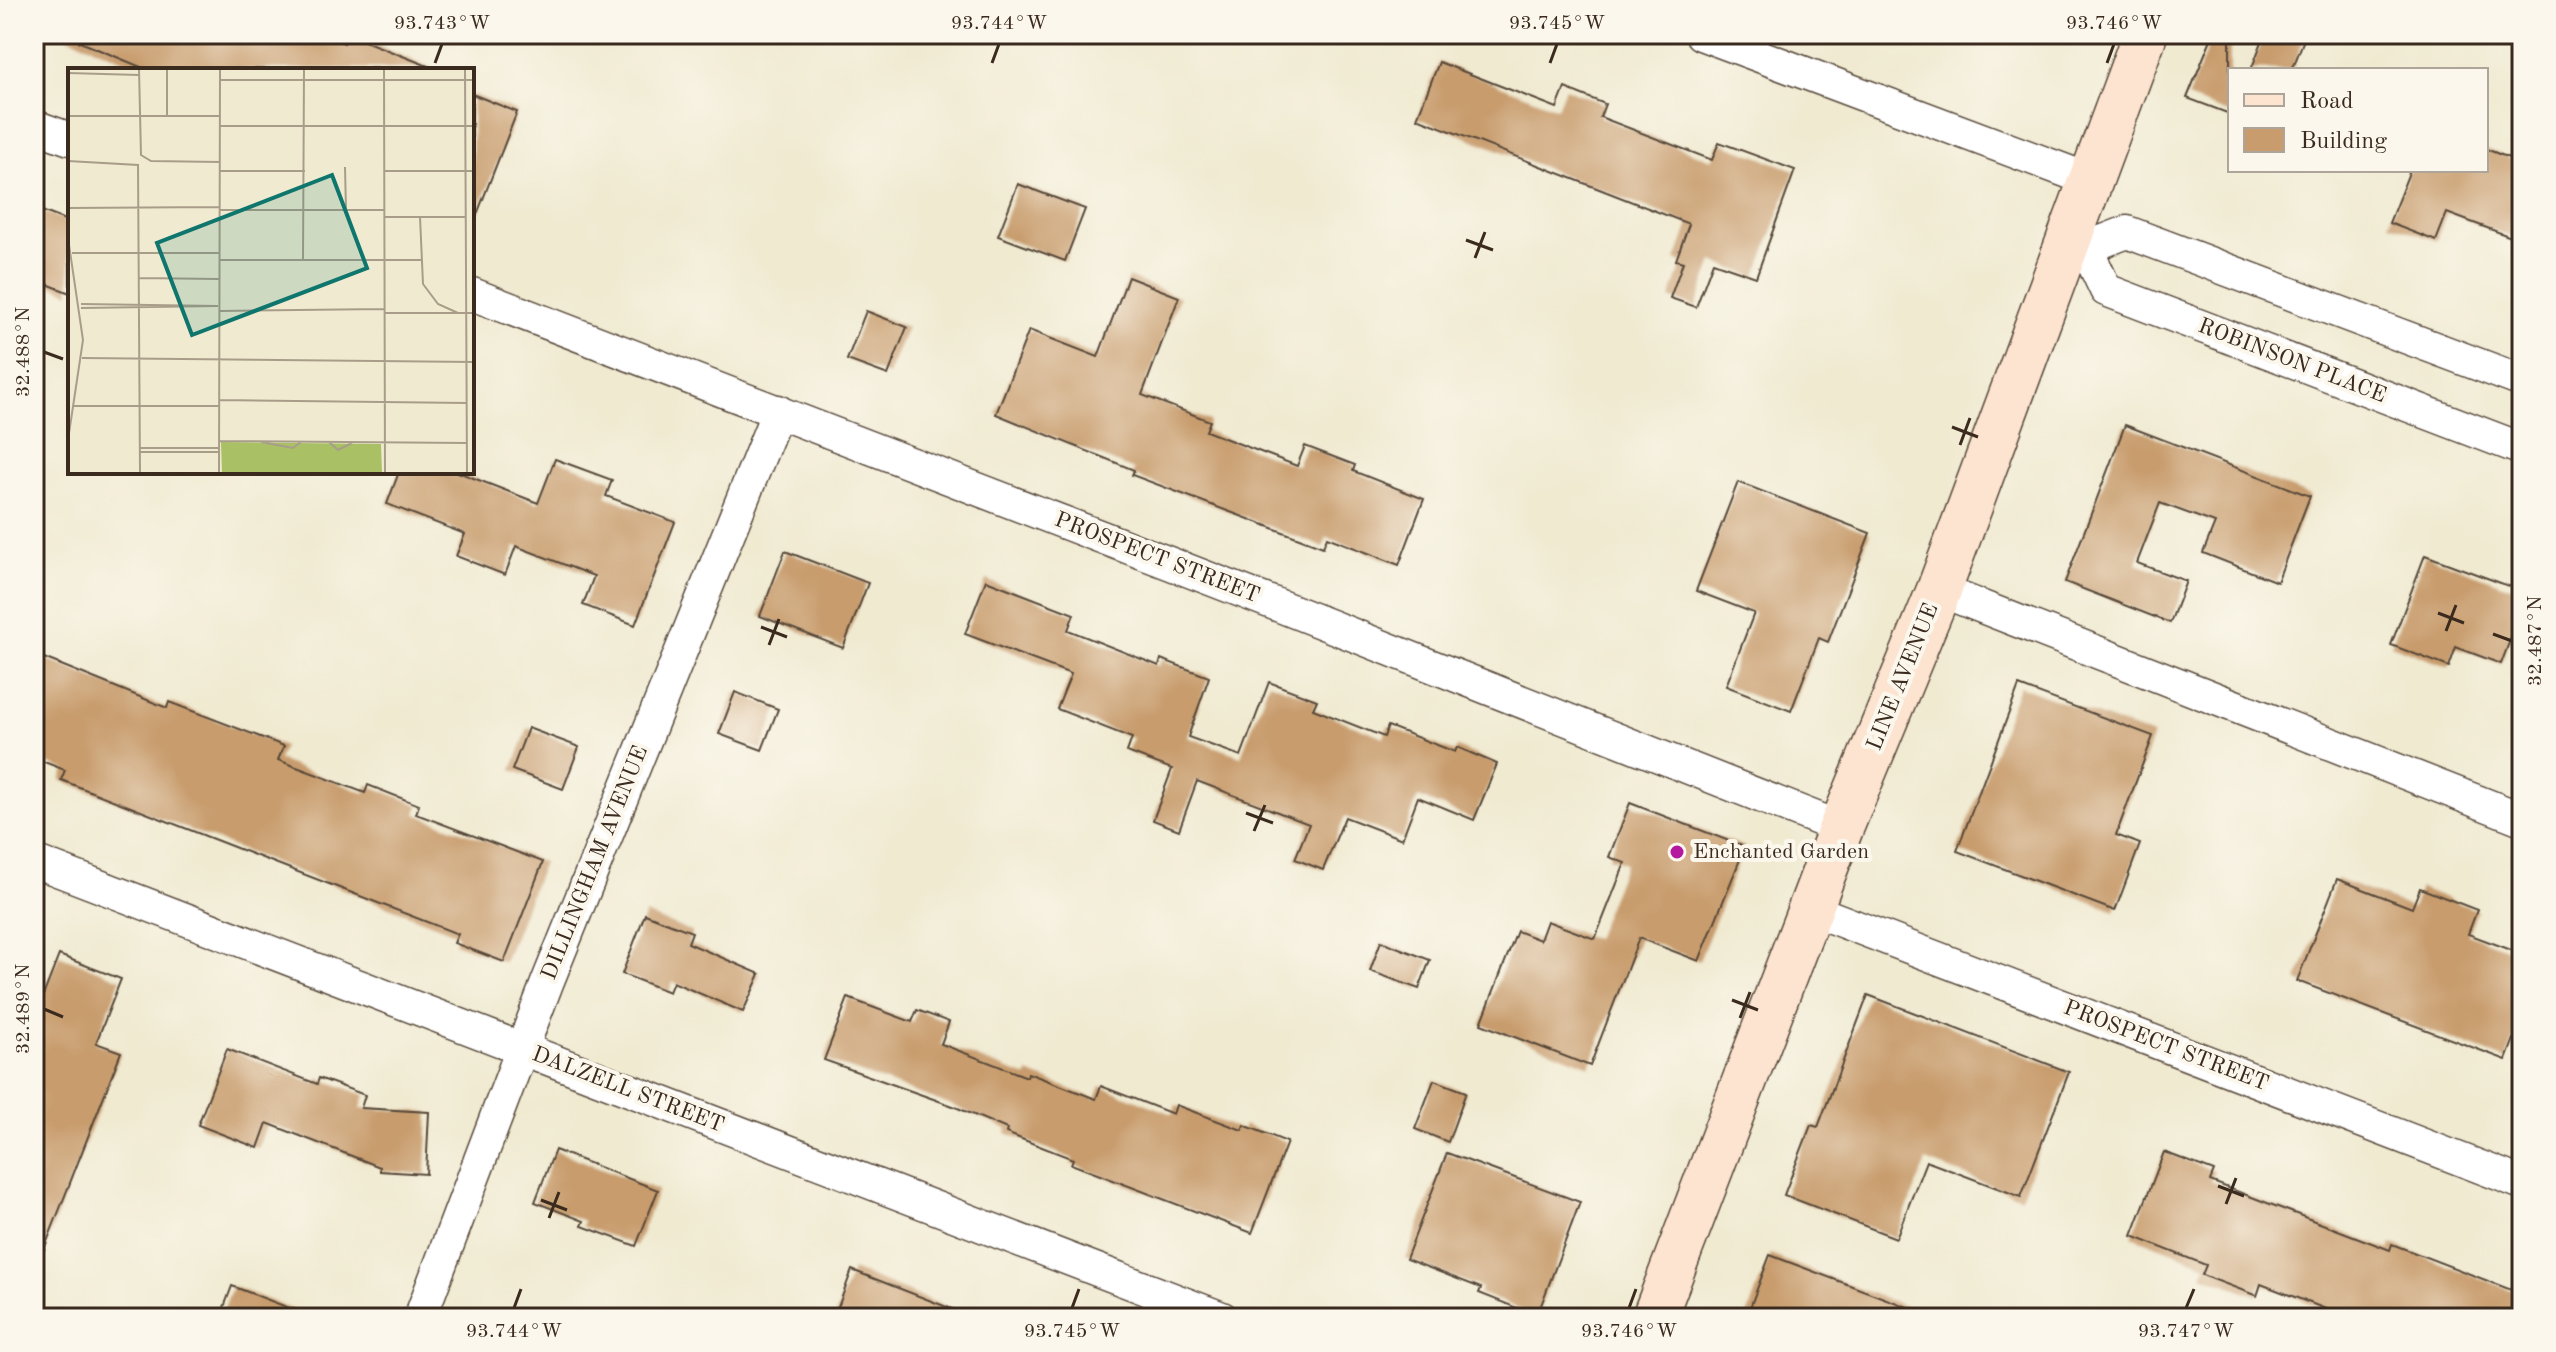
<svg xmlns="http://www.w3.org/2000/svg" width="2556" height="1352" font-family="'Old Standard TT',serif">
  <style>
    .building { fill: #c89c6d }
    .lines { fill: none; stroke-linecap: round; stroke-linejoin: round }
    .minor-casing { stroke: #564739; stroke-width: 35 }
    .secondary-casing { stroke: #564739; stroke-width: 47 }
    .minor { stroke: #fff; stroke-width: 32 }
    .secondary { stroke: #fde4d1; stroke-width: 44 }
    .ticks { fill: none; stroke: #3b2a1e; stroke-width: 3 }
    .poi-dot { fill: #b5179e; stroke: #fbf7ec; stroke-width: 3 }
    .labels { text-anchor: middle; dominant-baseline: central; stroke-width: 8; stroke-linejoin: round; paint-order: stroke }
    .street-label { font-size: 22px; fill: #3b2a1e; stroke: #fbf7ec }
    .poi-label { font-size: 22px; fill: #3b2a1e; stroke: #fbf7ec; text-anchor: start }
    .inset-road { fill: none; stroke: #a89d89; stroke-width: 2 }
    .view { fill: #0f766e; fill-opacity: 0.15; stroke: #0f766e; stroke-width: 4 }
    .inset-edge { fill: none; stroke: #3b2a1e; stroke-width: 4 }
    .neatline { fill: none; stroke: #3b2a1e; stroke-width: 3 }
    .ticks-label { font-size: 20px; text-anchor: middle; fill: #3b2a1e }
  </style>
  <rect width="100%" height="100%" fill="#fbf7ec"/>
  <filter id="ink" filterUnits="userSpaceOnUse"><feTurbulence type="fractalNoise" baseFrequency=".0125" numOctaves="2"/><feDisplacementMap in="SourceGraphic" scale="16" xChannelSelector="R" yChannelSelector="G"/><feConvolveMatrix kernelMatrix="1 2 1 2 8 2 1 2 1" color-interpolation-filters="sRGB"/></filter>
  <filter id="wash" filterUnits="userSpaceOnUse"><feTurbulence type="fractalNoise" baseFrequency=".006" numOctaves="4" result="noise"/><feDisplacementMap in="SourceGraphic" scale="32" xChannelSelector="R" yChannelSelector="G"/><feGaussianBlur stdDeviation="1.8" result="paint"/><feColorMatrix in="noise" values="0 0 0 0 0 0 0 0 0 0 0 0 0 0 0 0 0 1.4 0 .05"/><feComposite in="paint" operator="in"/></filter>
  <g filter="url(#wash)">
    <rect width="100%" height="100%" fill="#f0ead1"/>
    <g id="blocks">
      <g class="building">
        <path d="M 61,34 L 322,34 L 344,43 L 347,34 L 433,68 L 148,70 Z"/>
        <path d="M 2213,34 L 2230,34 L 2230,114 L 2187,98 Z"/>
        <path d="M 2265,34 L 2306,34 L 2292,70 L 2251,70 Z"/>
        <path d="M 1439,62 L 1557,108 L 1565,88 L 1605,104 L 1600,117 L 1712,160 L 1719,142 L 1795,170 L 1756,277 L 1713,262 L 1696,307 L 1670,298 L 1683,262 L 1676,260 L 1689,224 L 1417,118 Z"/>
        <path d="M 472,94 L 517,112 L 474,222 L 472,221 Z"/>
        <path d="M 2486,149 L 2522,163 L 2522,241 L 2447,213 L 2436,241 L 2389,223 L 2410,170 L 2486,170 Z"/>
        <path d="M 1018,184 L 1085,209 L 1065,261 L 998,236 Z"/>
        <path d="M 34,208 L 70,222 L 70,293 L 34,279 Z"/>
        <path d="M 1128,277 L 1179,297 L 1142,395 L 1210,421 L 1206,431 L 1297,466 L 1305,446 L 1355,465 L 1353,471 L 1424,499 L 1399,565 L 1327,537 L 1323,547 L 1132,475 L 1134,470 L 996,414 L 1029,330 L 1098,357 Z"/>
        <path d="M 866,311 L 907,327 L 888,375 L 847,360 Z"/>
        <path d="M 2125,425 L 2310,496 L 2277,582 L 2203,553 L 2215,523 L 2160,503 L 2137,563 L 2186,581 L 2170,623 L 2065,582 Z"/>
        <path d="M 555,459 L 612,480 L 606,496 L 675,522 L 635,625 L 583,605 L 594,576 L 516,546 L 505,575 L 456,556 L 465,534 L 387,504 L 399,472 L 458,472 L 538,503 Z"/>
        <path d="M 1738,482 L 1870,533 L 1828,642 L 1819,638 L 1791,711 L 1726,686 L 1754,613 L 1696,591 Z"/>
        <path d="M 785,551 L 868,583 L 843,648 L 760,616 Z"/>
        <path d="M 2425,555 L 2522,591 L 2522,608 L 2501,664 L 2456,647 L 2449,667 L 2391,645 Z"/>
        <path d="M 986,580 L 1074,614 L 1068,630 L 1159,666 L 1161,659 L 1209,677 L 1188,737 L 1241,756 L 1269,682 L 1317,700 L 1313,709 L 1384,737 L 1388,726 L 1455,752 L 1457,747 L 1497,764 L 1474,820 L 1418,797 L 1402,839 L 1345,817 L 1323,870 L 1295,859 L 1309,824 L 1197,781 L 1179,830 L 1153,820 L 1172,769 L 1127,752 L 1132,738 L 1057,709 L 1071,674 L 965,634 Z"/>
        <path d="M 34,654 L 167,708 L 169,702 L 284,746 L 278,760 L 365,793 L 368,785 L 419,805 L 416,814 L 543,862 L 504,962 L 454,943 L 458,934 L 61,780 L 65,770 L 34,758 Z"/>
        <path d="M 2019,686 L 2153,736 L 2116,835 L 2140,844 L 2115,911 L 1957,851 Z"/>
        <path d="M 735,692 L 778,709 L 762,750 L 719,734 Z"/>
        <path d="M 528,728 L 579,747 L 563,789 L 512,770 Z"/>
        <path d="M 1630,803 L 1745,847 L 1699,961 L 1639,938 L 1590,1066 L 1481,1024 L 1517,931 L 1540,940 L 1547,921 L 1595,939 L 1625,863 L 1609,857 Z"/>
        <path d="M 2337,879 L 2412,908 L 2420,888 L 2477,910 L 2468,934 L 2522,954 L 2522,1042 L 2514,1039 L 2506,1060 L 2297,981 Z"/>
        <path d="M 645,914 L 692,932 L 688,943 L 760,974 L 743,1012 L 673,982 L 669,992 L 622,974 Z"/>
        <path d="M 1381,941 L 1430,960 L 1419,989 L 1370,971 Z"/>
        <path d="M 59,955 L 121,979 L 96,1043 L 121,1052 L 36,1270 L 34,1019 Z"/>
        <path d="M 1868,995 L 2069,1072 L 2021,1197 L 1926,1161 L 1896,1238 L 1784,1195 L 1811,1125 L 1818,1127 Z"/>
        <path d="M 848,998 L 912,1022 L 917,1010 L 949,1022 L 941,1044 L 1027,1077 L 1028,1073 L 1096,1099 L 1101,1086 L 1173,1114 L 1176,1105 L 1242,1130 L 1244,1125 L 1287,1142 L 1252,1233 L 1071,1164 L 1073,1159 L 1006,1133 L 1007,1129 L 953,1106 L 824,1060 Z"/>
        <path d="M 227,1049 L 317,1084 L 319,1078 L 365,1095 L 361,1108 L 429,1112 L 426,1174 L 380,1171 L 380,1167 L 267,1123 L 258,1148 L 198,1125 Z"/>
        <path d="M 1434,1080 L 1466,1092 L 1448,1142 L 1415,1129 Z"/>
        <path d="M 555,1150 L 658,1190 L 636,1246 L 582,1226 L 584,1221 L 535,1202 Z"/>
        <path d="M 2164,1152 L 2214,1171 L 2210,1181 L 2390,1250 L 2392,1244 L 2522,1294 L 2514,1318 L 2349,1318 L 2261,1284 L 2257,1296 L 2202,1275 L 2206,1265 L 2132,1236 Z"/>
        <path d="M 1447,1153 L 1580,1202 L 1537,1316 L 1479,1293 L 1481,1288 L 1406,1259 Z"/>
        <path d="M 1770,1255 L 1929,1315 L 1928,1318 L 1746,1318 Z"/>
        <path d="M 852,1270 L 970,1316 L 969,1318 L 834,1318 Z"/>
        <path d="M 232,1286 L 310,1316 L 310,1318 L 220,1318 Z"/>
      </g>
    </g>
  </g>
  <g filter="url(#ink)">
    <use href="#blocks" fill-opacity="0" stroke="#564739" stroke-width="2"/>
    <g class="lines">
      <defs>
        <g id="minor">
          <path d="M 1701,34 L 2090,180"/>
          <path d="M 34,126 L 70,139"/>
          <path d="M 2067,240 L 2086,248 L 2106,290 L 2522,449"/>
          <path d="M 2086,248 L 2127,232 L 2522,381"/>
          <path d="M 472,294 L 1275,604 L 1841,828"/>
          <path d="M 1939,590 L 2522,819"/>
          <path d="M 34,861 L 1222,1318"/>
          <path d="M 1810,909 L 2522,1183"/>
          <path d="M 420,1318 L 547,983 L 778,411"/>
        </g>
        <path id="secondary" d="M 1654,1318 L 1841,828 L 1939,590 L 2145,34"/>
      </defs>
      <use href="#minor" class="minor-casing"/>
      <use href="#secondary" class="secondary-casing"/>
      <use href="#minor" class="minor"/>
      <use href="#secondary" class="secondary"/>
    </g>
  </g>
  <path class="ticks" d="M 435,63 L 442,44M 992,63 L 999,44M 1550,63 L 1557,44M 2107,63 L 2114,44M 1466,240 L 1493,250M 1475,258 L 1485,232M 44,352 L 63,359M 1952,427 L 1978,437M 1960,445 L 1970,418M 2438,613 L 2464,623M 761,627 L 787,637M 2446,631 L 2456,605M 2493,634 L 2512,641M 769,645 L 779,619M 1246,813 L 1273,823M 1254,831 L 1265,805M 1732,1000 L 1758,1010M 44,1009 L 63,1017M 1740,1018 L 1750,992M 2218,1186 L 2244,1196M 541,1200 L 567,1210M 2226,1204 L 2236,1178M 549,1218 L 559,1192M 514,1308 L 521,1289M 1072,1308 L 1079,1289M 1629,1308 L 1636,1289M 2186,1308 L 2194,1289"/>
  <circle class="poi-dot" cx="1677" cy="852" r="8"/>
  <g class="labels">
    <g class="street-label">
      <text transform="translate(2292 361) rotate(21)">ROBINSON PLACE</text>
      <text transform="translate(1157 558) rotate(21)">PROSPECT STREET</text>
      <text transform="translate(1903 677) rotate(-68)">LINE AVENUE</text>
      <text transform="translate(595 863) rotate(-68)">DILLINGHAM AVENUE</text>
      <text transform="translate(2166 1046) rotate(21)">PROSPECT STREET</text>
      <text transform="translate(628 1090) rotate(21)">DALZELL STREET</text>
    </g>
    <g class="poi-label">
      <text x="1693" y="852">Enchanted Garden</text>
    </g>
  </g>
  <g transform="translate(68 68)">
    <rect width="406" height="406" fill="#f0ead1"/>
    <path d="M 153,374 L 313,376 L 314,405 L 154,405 Z" fill="#a9c065"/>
    <path class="inset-road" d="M 71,1 L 73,87 L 83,93 L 152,94M 99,1 L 99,48M 316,1 L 317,405M 397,1 L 399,405M 0,5 L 71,7M 152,12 L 406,12M 0,48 L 152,48M 152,58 L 406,58M 0,93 L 70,97 L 72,405M 277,99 L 278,142M 152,103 L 237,103M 316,103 L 406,103M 0,140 L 152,139M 152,142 L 316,142M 317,149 L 398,149M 352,149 L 355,216 L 370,236 L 390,245M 0,170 L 15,272 L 0,372M 4,185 L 152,185M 152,192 L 353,192M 235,192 L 236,1M 70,210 L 151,211M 13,236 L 150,238M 13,240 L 150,238M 152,243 L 316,241M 316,245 L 406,245M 14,290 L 406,294M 152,332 L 399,335M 6,338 L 152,338M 152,373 L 399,375M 193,374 L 225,380 L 233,374M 261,374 L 270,382 L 284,375M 71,380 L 152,380M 72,384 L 152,384M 151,405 L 152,1"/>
    <path class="view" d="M 264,107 L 299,200 L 124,267 L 89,175 Z"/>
    <rect width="406" height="406" class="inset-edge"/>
  </g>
  <rect width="2556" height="1352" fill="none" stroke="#fbf7ec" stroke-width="88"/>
  <rect x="2228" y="68" width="260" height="104" fill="#fbf7ec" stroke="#aea59a" stroke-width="2"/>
  <rect x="2244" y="94" width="40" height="12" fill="#fde4d1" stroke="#aea59a" stroke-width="2"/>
  <text x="2300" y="108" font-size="24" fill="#3b2a1e">Road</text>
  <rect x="2244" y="128" width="40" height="24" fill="#c89c6d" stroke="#aea59a" stroke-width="2"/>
  <text x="2300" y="148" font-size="24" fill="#3b2a1e">Building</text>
  <rect x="44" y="44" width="2468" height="1264" class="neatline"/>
  <g class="ticks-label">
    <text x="442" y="29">93.743°W</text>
    <text x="999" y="29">93.744°W</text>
    <text x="1557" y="29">93.745°W</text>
    <text x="2114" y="29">93.746°W</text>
    <text transform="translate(22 352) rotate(-90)" y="7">32.488°N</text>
    <text transform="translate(2534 641) rotate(-90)" y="7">32.487°N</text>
    <text transform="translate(22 1009) rotate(-90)" y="7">32.489°N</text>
    <text x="514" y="1337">93.744°W</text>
    <text x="1072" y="1337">93.745°W</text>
    <text x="1629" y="1337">93.746°W</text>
    <text x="2186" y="1337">93.747°W</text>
  </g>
</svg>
